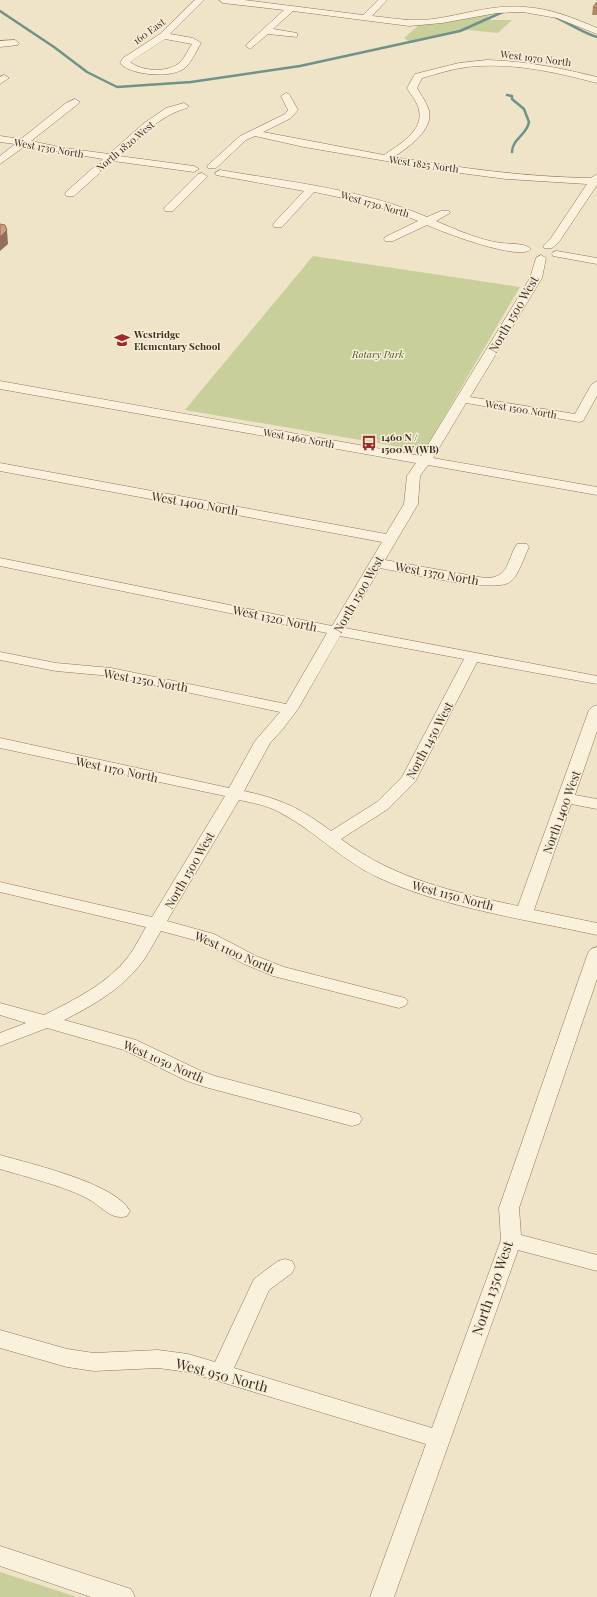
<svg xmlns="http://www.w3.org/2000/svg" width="597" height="1597" font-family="'Playfair Display',serif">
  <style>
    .green { fill: #c9cf9b }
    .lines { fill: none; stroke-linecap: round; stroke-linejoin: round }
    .stream { stroke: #6f938a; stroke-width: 2.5 }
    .minor-casing { stroke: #8d765c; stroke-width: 1 }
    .minor { fill: #faf1dc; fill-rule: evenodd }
    .wall { fill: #b2896c }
    .shaded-wall { fill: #916f58 }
    .building { fill: #cf9f7d; stroke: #916f58 }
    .labels { text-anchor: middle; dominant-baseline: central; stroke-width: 3; stroke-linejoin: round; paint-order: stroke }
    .far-street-label { font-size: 10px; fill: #3d2e20; stroke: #f7eed8 }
    .far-poi-label { font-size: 10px; font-weight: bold; fill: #3d2e20; stroke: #f7eed8; text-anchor: start }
    .far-park-label { font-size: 10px; font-style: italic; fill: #4d5a26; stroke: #f7eed8 }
    .street-label { font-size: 12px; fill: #3d2e20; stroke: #f7eed8 }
    .near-street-label { font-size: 14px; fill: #3d2e20; stroke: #f7eed8 }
  </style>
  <rect width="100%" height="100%" fill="#f0e4c8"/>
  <g class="green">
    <path d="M 496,12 L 487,17 L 491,20 L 512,20 L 498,33 L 468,30 L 411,43 L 404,38 L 419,25 Z"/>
    <path d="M 313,256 L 520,287 L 424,451 L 185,410 Z"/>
    <path d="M 0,1572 L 77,1597 L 0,1597 Z"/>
  </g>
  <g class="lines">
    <g class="stream">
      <path d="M 0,11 L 54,47 L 87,72 L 117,87 L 191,82 L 300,66 L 460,31 L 505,11"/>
      <path d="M 553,16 C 569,23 581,32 597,37"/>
      <path d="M 507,95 L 512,96 L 512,99 L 524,109 L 529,122 C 527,135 512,139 512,152"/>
    </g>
    <defs>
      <g id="minor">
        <path d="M 195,0 L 204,0 L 170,34 L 193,38 L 201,43 C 197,50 192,61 186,67 C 174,79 131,76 120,63 L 123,58 L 160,34 ZM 165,39 L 192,44 C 188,50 183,61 178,64 C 165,73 141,71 130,62 Z"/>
        <path d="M 219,0 L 244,0 L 363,15 L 378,0 L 387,0 L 372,16 C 392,18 412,22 433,19 C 463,15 493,4 524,7 C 549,8 574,18 597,28 L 597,34 L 557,18 L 523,12 L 497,13 L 442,23 L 409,26 L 293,11 L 273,29 L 297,33 L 297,37 L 268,34 L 250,49 L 246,46 L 247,44 L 284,10 L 223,3 Z"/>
        <path d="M 15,40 L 19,43 L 18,45 L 0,47 L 0,41 Z"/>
        <path d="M 487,60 C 524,61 561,68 597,77 L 597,83 C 555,72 511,62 467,67 C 451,69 437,74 422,78 L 417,88 C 421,95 427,103 429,111 C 433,131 408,147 394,157 C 460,168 525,177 591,178 L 597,174 L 597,185 L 559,242 L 552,248 L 544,248 L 543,246 L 551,238 L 587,184 L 506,179 L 445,171 L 304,147 L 255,136 L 246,140 L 216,168 L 208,168 L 207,166 L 240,136 L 285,114 L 288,110 L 281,96 L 286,93 L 289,94 L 298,110 L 291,118 L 263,132 L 384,155 C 398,145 424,131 419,110 C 418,103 411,95 407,88 L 415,74 L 459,63 Z"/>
        <path d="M 4,75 L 9,78 L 0,84 L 0,77 Z"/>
        <path d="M 75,99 L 80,102 L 78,104 L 31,141 L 64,148 L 109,154 L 143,124 L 166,108 L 184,103 L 189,106 L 187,108 C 159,116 140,137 119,156 L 194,166 L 199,169 L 194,172 L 113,161 L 74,196 L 66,196 L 65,194 L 66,192 L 103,159 L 25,146 L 0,164 L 0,156 L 15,144 L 0,142 L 0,136 L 21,139 L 66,103 Z"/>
        <path d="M 220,170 C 289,182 362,189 427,217 L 441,211 L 449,211 L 450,213 L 436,221 C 457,230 479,240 501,243 C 510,244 526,243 531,249 C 521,262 442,232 427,225 L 393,241 L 385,241 L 384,239 L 385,237 L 418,221 C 385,207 349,199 314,192 L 282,227 L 274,227 L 273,225 L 274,223 L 304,191 L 216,175 L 215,173 Z"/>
        <path d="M 202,173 L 207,176 L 206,178 L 173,211 L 165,211 L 164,209 L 165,207 L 198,174 Z"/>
        <path d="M 557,251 L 597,258 L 597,264 L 553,256 L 552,254 L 553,252 Z"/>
        <path d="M 541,255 L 546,258 L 542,278 L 470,397 L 575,414 L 591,385 L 597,381 L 597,396 L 583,421 L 579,422 L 466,403 L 433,458 L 597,487 L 597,495 L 428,465 L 420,476 L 418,504 L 385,560 L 485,578 C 510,578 506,561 517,544 L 527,544 L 529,547 C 524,557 519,575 510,582 C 493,594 404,572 380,568 L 345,628 L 597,676 L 597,684 L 477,662 L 415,782 L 388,809 L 341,839 C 394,879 454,892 518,906 L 589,710 L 592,707 L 597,705 L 597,731 L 575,795 L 597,799 L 597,809 L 571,804 L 534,910 L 597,923 L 597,935 C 528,920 441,907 377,877 C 341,860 314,830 279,812 C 266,805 253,803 239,800 L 167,921 L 214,934 L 256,956 L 284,967 L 405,998 L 408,1002 L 405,1006 L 399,1008 L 273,976 L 244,964 L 202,942 L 161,931 C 154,942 148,955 140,965 C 120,990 92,1006 64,1020 L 136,1040 L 201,1071 L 215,1076 L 359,1114 L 362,1119 L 359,1124 L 352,1126 L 205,1087 L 187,1081 L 124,1050 L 47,1028 L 0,1046 L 0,1033 L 26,1023 L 0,1015 L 0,1003 L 44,1015 C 74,1000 107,984 128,957 C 135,948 140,937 146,927 L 0,892 L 0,882 L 152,917 L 225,796 L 0,748 L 0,738 L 229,788 L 255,741 L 280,712 L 111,676 L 56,671 L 0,660 L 0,652 L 56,663 L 111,668 L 286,704 L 327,633 L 0,566 L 0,558 L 332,626 L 382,542 L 0,471 L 0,463 L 386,534 L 404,504 L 407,476 L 416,463 L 0,389 L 0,381 L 421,456 L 530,278 L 536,258 ZM 340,636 L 464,659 L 402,777 L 377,802 L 331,831 C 300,808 281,799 244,791 L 270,743 L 282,730 L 298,709 Z"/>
        <path d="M 597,947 L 597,979 L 519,1208 L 521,1235 L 597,1255 L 597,1271 L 518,1250 L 394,1597 L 370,1597 L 426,1444 L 188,1372 L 158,1368 L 94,1371 L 67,1367 L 0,1348 L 0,1330 L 67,1349 L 94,1353 L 158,1350 L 188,1354 L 215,1362 L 254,1279 L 278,1261 L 285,1259 L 292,1261 L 295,1267 L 292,1273 L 269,1290 L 234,1368 L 432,1428 L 501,1240 L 499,1208 L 588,953 L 591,949 Z"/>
        <path d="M 0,1155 C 31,1164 115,1183 130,1211 L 127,1216 C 112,1221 102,1207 90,1200 C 68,1187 26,1177 0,1169 Z"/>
        <path d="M 0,1546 L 131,1589 L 135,1597 L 91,1597 L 0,1566 Z"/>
      </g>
    </defs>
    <use href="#minor" class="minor-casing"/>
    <use href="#minor" class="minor"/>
  </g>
  <path class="wall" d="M 597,2 L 597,15 L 592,15 L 593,7 Z"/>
  <path class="shaded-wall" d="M 7,230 L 8,244 L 0,251 L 0,237 Z"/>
  <g class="building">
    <path d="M 597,2 L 597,8 L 593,7 Z"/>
    <path d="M 0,224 L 5,225 L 7,230 L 0,237 Z"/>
  </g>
  <defs>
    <symbol id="school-bare" viewBox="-9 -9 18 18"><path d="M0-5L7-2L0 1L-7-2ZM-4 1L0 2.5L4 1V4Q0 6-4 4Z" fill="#9e2a2b" stroke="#f7eed8" stroke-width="2.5" paint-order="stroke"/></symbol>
    <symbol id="bus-bare" viewBox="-9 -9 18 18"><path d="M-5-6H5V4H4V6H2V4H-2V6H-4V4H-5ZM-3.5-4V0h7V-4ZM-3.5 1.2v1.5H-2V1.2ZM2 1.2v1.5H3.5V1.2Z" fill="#9e2a2b" stroke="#f7eed8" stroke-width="2.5" paint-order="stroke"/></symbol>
  </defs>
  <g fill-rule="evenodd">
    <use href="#school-bare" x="111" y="329" width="22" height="22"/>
    <use href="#bus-bare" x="358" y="432" width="22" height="22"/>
  </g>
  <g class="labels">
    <g class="far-street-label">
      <text transform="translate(149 31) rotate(-36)">160 East</text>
      <text transform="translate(536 58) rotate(7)">West 1970 North</text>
      <text transform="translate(125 146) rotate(-40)">North 1820 West</text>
      <text transform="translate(49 148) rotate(10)">West 1730 North</text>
      <text transform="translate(424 164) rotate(8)">West 1825 North</text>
      <text transform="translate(375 204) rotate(16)">West 1730 North</text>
      <text transform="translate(521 409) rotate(9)">West 1500 North</text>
      <text transform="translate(299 438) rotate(10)">West 1460 North</text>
    </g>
    <g class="far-poi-label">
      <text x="134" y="334">Westridge<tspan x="134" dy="12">Elementary School</tspan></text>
      <text x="381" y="437">1460 N /<tspan x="381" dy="12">1500 W (WB)</tspan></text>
    </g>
    <g class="far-park-label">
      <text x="378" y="354">Rotary Park</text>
    </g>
    <g class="street-label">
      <text transform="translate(513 314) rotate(-60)">North 1500 West</text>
      <text transform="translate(195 503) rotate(10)">West 1400 North</text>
      <text transform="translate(437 573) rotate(10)">West 1370 North</text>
      <text transform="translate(358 594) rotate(-60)">North 1500 West</text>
      <text transform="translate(275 618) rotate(12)">West 1320 North</text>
      <text transform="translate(146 680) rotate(10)">West 1250 North</text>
      <text transform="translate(429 740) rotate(-62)">North 1450 West</text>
      <text transform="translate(117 769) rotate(12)">West 1170 North</text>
      <text transform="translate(561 812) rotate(-70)">North 1400 West</text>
      <text transform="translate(189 870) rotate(-60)">North 1500 West</text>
      <text transform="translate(453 895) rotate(15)">West 1150 North</text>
      <text transform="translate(235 952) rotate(24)">West 1100 North</text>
      <text transform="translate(164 1061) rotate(24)">West 1050 North</text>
    </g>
    <g class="near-street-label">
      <text transform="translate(492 1288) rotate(-71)">North 1350 West</text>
      <text transform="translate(222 1375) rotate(15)">West 950 North</text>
    </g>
  </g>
</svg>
